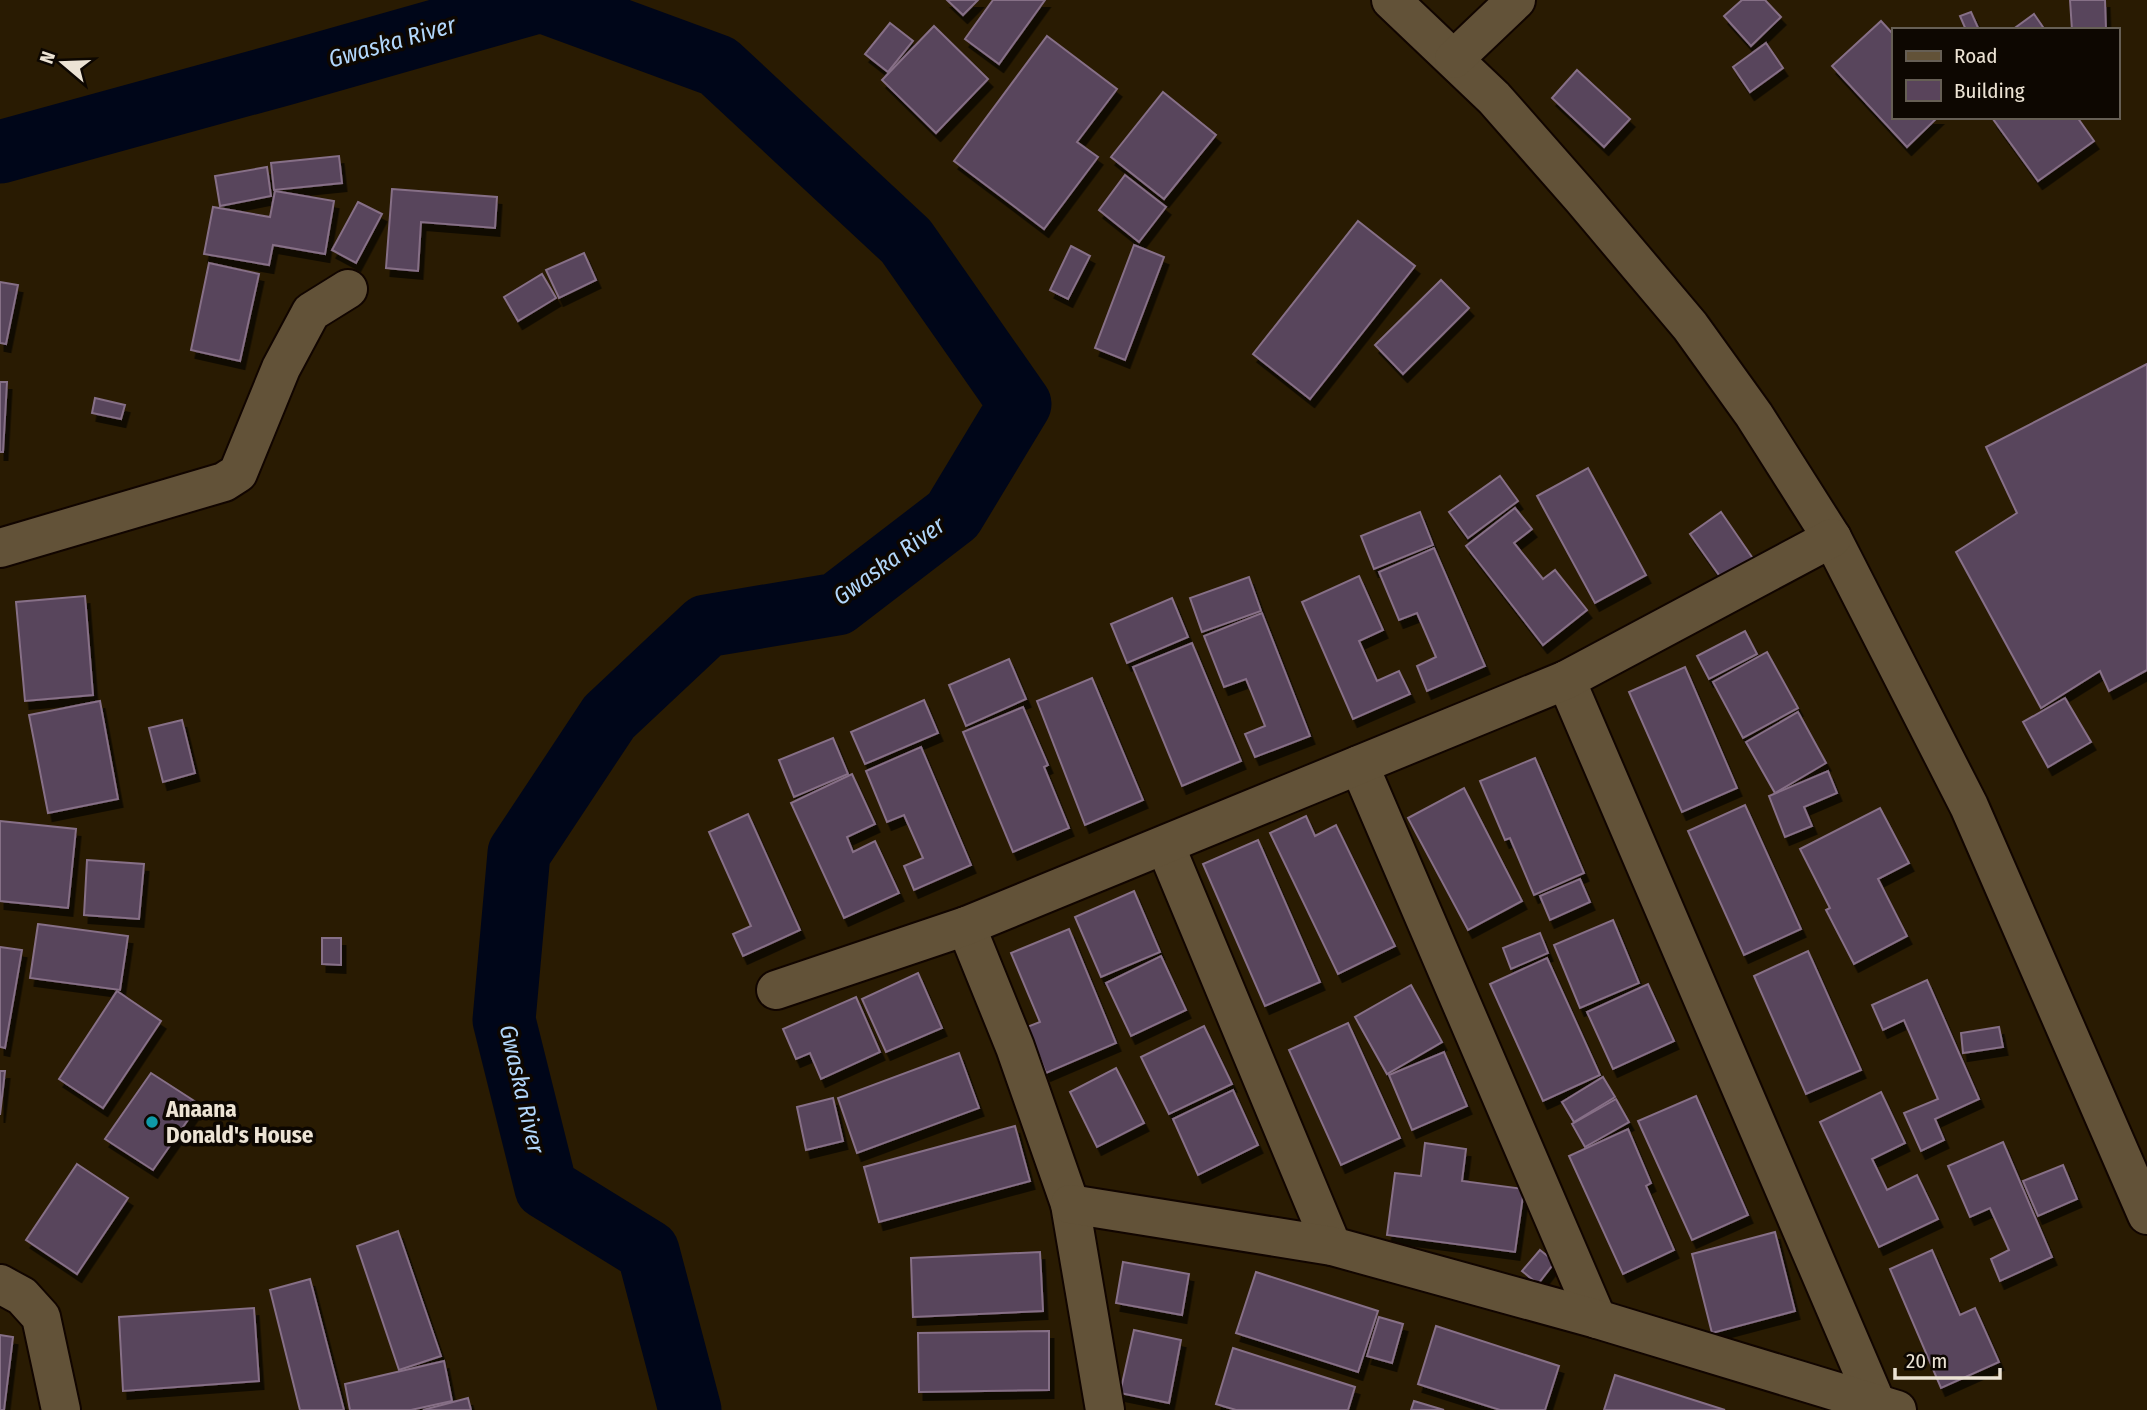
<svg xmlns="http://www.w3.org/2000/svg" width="2147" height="1410" font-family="'Fira Sans Condensed',sans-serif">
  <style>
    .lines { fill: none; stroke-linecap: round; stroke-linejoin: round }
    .river { stroke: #000619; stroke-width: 63 }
    .building { fill: #59445b; stroke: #866f87; stroke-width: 2; filter: url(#shadow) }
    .minor-casing { stroke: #110500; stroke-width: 42 }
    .minor { stroke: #625238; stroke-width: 38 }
    .culture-dot { fill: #0f9aa8; stroke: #0d0701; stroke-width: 2.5 }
    .labels { text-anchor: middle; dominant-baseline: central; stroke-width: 7; stroke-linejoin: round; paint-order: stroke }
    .poi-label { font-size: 23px; font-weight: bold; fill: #ece3d4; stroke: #0d0701; text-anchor: start }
    .water-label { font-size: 24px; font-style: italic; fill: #b2d7fb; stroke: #0d0701 }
  </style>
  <defs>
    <filter id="shadow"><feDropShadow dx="4.5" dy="8" stdDeviation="0" flood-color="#0009"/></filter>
  </defs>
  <rect width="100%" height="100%" fill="#291b02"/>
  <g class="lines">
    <path class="river" d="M 0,152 L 284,74 L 541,1 L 718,66 L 906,241 L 1020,404 L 953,515 L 837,604 L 706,626 L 609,717 L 519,853 L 504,1020 L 546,1188 L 648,1251 L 690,1410"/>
  </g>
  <g class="building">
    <path d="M 947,0 L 978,0 L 963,15 Z"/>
    <path d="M 993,0 L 1045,0 L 999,64 L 965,39 Z"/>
    <path d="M 1742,0 L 1765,0 L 1781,17 L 1751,46 L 1724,16 Z"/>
    <path d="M 2070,0 L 2105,0 L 2106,30 L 2072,30 Z"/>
    <path d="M 1971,12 L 1979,30 L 1966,30 L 1960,16 Z"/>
    <path d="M 2034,14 L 2045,30 L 2012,30 Z"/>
    <path d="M 1881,21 L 1893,34 L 1893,117 L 1938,117 L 1907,147 L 1832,66 Z"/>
    <path d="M 890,23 L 913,41 L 888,72 L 865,54 Z"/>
    <path d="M 934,26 L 988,79 L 936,133 L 882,80 Z"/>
    <path d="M 1047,36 L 1117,89 L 1077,142 L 1098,157 L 1044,229 L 954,161 Z"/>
    <path d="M 1766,43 L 1783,68 L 1750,92 L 1733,67 Z"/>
    <path d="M 1577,70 L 1630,119 L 1604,147 L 1552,98 Z"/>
    <path d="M 1163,92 L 1216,135 L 1164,199 L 1111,157 Z"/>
    <path d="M 1995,117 L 2077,117 L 2094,141 L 2038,181 L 1993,119 Z"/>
    <path d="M 339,156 L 342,183 L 274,190 L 271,163 Z"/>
    <path d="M 267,167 L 271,196 L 220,206 L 215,176 Z"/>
    <path d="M 1125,175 L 1166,207 L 1139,242 L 1099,210 Z"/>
    <path d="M 392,189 L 497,197 L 495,228 L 421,222 L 418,271 L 386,268 Z"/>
    <path d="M 275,191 L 334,201 L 325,254 L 273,245 L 269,265 L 204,254 L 213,207 L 270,217 Z"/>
    <path d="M 358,202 L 382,214 L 356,263 L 332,250 Z"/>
    <path d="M 1358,221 L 1415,266 L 1310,399 L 1253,354 Z"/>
    <path d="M 1134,245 L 1164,257 L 1125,360 L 1095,348 Z"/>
    <path d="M 1071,246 L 1090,256 L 1068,299 L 1050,290 Z"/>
    <path d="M 584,253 L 596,280 L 559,298 L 546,270 Z"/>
    <path d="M 209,263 L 259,274 L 240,361 L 191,350 Z"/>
    <path d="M 542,274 L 556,298 L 518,321 L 504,297 Z"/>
    <path d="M 1441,280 L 1469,308 L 1403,374 L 1375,345 Z"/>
    <path d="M 0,282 L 18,285 L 6,344 L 0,343 Z"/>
    <path d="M 2147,364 L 2147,670 L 2109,691 L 2100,671 L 2041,708 L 1956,552 L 2017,513 L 1986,447 Z"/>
    <path d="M 0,382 L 7,382 L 3,452 L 0,452 Z"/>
    <path d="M 95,398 L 125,405 L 121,419 L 92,413 Z"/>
    <path d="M 1588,468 L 1646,575 L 1595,603 L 1537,496 Z"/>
    <path d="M 1500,476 L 1518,501 L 1468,538 L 1449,512 Z"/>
    <path d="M 1515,508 L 1532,529 L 1514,543 L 1543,579 L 1555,570 L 1587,610 L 1543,645 L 1466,546 Z"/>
    <path d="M 1420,512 L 1433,545 L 1374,569 L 1361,536 Z"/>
    <path d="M 1721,512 L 1754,560 L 1724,582 L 1690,534 Z"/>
    <path d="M 1434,548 L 1485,666 L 1427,691 L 1417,666 L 1436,657 L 1417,613 L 1399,620 L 1379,572 Z"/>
    <path d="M 1359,576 L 1383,630 L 1359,641 L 1377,681 L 1399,671 L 1410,694 L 1353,719 L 1302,602 Z"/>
    <path d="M 1249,577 L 1261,611 L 1202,632 L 1190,598 Z"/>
    <path d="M 85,596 L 93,695 L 25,701 L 16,602 Z"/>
    <path d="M 1172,598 L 1188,637 L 1127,663 L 1111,624 Z"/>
    <path d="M 1262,613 L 1310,736 L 1255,757 L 1245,734 L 1265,726 L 1246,679 L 1224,687 L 1204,636 Z"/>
    <path d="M 1745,631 L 1757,654 L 1709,679 L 1697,656 Z"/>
    <path d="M 1192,643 L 1241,761 L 1182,786 L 1133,667 Z"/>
    <path d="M 1767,652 L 1798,708 L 1743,738 L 1713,682 Z"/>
    <path d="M 1009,659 L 1026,699 L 966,726 L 949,685 Z"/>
    <path d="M 1685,667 L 1737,788 L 1682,812 L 1629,692 Z"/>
    <path d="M 1092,678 L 1143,800 L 1085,825 L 1037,701 Z"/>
    <path d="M 2065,698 L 2091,742 L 2048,767 L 2023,722 Z"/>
    <path d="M 924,700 L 938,733 L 865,764 L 851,732 Z"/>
    <path d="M 100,701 L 118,799 L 48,813 L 29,715 Z"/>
    <path d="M 1023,707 L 1048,765 L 1044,767 L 1069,828 L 1013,852 L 963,732 Z"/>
    <path d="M 1798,712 L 1826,763 L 1775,793 L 1746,742 Z"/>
    <path d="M 182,720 L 195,773 L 163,782 L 149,728 Z"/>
    <path d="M 833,738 L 848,774 L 794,797 L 779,760 Z"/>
    <path d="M 921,747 L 971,865 L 914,890 L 904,866 L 923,858 L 904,815 L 887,822 L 866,771 Z"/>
    <path d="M 1535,758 L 1584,873 L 1534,895 L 1510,838 L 1505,840 L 1480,781 Z"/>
    <path d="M 1828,771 L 1837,793 L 1804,807 L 1812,826 L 1785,837 L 1769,796 Z"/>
    <path d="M 852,774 L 875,824 L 847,837 L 853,852 L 875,841 L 899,893 L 844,918 L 791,803 Z"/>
    <path d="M 1464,788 L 1522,901 L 1468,930 L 1408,818 Z"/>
    <path d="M 1745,805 L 1801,929 L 1744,955 L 1688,831 Z"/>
    <path d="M 1880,808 L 1909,863 L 1878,879 L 1907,936 L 1854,964 L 1826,910 L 1830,908 L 1800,849 Z"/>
    <path d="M 748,814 L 800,930 L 743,956 L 733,934 L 751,926 L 709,832 Z"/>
    <path d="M 1306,816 L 1315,836 L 1336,825 L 1395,946 L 1338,974 L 1270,833 Z"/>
    <path d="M 0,821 L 76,829 L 68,908 L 0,901 Z"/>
    <path d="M 1258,840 L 1320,982 L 1265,1006 L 1203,864 Z"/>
    <path d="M 87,860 L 144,864 L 139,919 L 84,915 Z"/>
    <path d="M 1580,879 L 1590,902 L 1550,920 L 1540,896 Z"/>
    <path d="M 1134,891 L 1160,952 L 1101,977 L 1075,917 Z"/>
    <path d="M 1613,920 L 1639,983 L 1580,1008 L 1554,945 Z"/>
    <path d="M 38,924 L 128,936 L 120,990 L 30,978 Z"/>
    <path d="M 1069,929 L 1116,1043 L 1046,1073 L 1027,1027 L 1040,1022 L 1011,953 Z"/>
    <path d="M 1540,933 L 1548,953 L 1511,969 L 1503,948 Z"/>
    <path d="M 322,938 L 341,938 L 341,965 L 322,964 Z"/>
    <path d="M 0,947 L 22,950 L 5,1048 L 0,1047 Z"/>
    <path d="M 1808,951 L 1861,1070 L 1806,1094 L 1754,976 Z"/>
    <path d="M 1161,956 L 1186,1010 L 1131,1036 L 1106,983 Z"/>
    <path d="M 1547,958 L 1600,1075 L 1543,1101 L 1490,984 Z"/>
    <path d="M 918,973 L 942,1028 L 886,1052 L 862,999 Z"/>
    <path d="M 1927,980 L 1979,1099 L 1935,1119 L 1944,1140 L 1921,1151 L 1904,1113 L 1938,1099 L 1904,1020 L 1883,1030 L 1872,1005 Z"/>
    <path d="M 1648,984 L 1674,1041 L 1613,1069 L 1587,1012 Z"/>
    <path d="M 1411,985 L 1442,1042 L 1387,1074 L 1355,1017 Z"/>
    <path d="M 117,991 L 161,1021 L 103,1108 L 59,1079 Z"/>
    <path d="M 856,997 L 880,1052 L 821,1079 L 810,1053 L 796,1059 L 783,1029 Z"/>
    <path d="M 1348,1023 L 1400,1138 L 1341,1165 L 1289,1050 Z"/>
    <path d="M 1204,1026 L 1232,1084 L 1169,1114 L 1141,1057 Z"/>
    <path d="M 1999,1027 L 2003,1047 L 1963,1053 L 1961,1033 Z"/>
    <path d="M 1444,1052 L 1467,1106 L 1412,1130 L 1389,1075 Z"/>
    <path d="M 959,1053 L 979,1108 L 857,1153 L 838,1098 Z"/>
    <path d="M 1116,1068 L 1144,1123 L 1097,1147 L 1070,1092 Z"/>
    <path d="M 0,1071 L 5,1071 L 0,1115 Z"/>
    <path d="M 151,1073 L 199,1104 L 153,1170 L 105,1139 Z"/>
    <path d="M 1603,1077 L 1615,1097 L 1574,1122 L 1562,1102 Z"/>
    <path d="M 1233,1090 L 1258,1145 L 1198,1175 L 1173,1119 Z"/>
    <path d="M 1881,1092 L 1905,1143 L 1872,1159 L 1887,1190 L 1917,1175 L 1938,1219 L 1879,1247 L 1820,1122 Z"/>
    <path d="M 1696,1096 L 1748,1215 L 1692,1240 L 1638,1121 Z"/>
    <path d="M 833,1098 L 843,1141 L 806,1150 L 797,1107 Z"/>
    <path d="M 1616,1099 L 1629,1122 L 1585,1147 L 1572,1124 Z"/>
    <path d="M 1015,1126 L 1030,1181 L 879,1222 L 864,1167 Z"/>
    <path d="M 1628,1129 L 1651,1183 L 1646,1186 L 1674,1250 L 1623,1274 L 1569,1156 Z"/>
    <path d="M 2003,1142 L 2052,1257 L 2000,1281 L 1991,1259 L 2009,1250 L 1990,1208 L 1970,1217 L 1948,1166 Z"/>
    <path d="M 1425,1143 L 1466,1149 L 1462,1181 L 1524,1189 L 1515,1252 L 1387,1235 L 1395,1173 L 1421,1176 Z"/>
    <path d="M 77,1164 L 128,1198 L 77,1274 L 26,1240 Z"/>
    <path d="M 2063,1165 L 2077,1199 L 2038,1216 L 2023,1181 Z"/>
    <path d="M 398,1231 L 441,1356 L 399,1370 L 357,1246 Z"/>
    <path d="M 1775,1232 L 1795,1311 L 1712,1333 L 1692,1254 Z"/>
    <path d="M 1540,1250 L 1555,1262 L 1538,1284 L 1522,1271 Z"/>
    <path d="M 1932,1250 L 1960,1315 L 1975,1308 L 1999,1362 L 1941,1388 L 1890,1269 Z"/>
    <path d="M 1040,1252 L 1043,1311 L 913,1317 L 911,1258 Z"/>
    <path d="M 1123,1262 L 1189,1274 L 1182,1315 L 1116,1303 Z"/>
    <path d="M 1256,1272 L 1378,1311 L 1358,1372 L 1236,1333 Z"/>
    <path d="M 310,1279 L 344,1410 L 300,1410 L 270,1290 Z"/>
    <path d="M 254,1308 L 259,1381 L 123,1391 L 119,1317 Z"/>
    <path d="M 1379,1317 L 1403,1324 L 1392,1363 L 1367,1356 Z"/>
    <path d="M 1436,1326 L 1559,1366 L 1545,1410 L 1500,1410 L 1418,1384 Z"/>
    <path d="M 1134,1330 L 1181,1340 L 1169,1403 L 1120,1393 Z"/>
    <path d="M 1049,1331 L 1049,1390 L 919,1392 L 918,1333 Z"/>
    <path d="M 0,1335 L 13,1337 L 4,1410 L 0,1410 Z"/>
    <path d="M 1233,1348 L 1355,1387 L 1348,1410 L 1236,1410 L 1216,1404 Z"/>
    <path d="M 444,1361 L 452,1401 L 411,1410 L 350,1410 L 345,1384 Z"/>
    <path d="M 1615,1375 L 1725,1410 L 1604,1410 Z"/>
    <path d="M 468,1398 L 471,1410 L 423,1410 Z"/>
    <path d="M 1414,1401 L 1444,1410 L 1411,1410 Z"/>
  </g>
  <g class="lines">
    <defs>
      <g id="minor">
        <path d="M 1391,0 L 1494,98 L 1582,198 L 1690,326 L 1754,415 L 1832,538 L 1969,806 L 2147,1215"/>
        <path d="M 1454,59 L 1516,0"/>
        <path d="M 0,548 L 224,482 L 238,473 L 281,368 L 311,312 L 348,289"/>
        <path d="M 1566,680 L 1877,1405"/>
        <path d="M 1359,765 L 1597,1319"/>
        <path d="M 1165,845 L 1332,1246"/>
        <path d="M 966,926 L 1015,1047 L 1070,1204 L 1105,1410"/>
        <path d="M 776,990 L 966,926 L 1566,680 L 1832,538"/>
        <path d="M 1070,1204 L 1332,1246 L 1597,1319 L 1897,1410"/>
        <path d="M 0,1284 L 22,1296 L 41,1317 L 61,1410"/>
      </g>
    </defs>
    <use href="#minor" class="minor-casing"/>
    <use href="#minor" class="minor"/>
  </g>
  <circle class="culture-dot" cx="152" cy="1122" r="7"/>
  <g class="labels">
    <g class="poi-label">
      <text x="166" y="1109">Anaana<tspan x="166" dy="26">Donald's House</tspan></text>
    </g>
    <g class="water-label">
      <text transform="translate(392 42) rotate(-16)">Gwaska River</text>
      <text transform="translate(889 561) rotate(-36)">Gwaska River</text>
      <text transform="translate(522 1089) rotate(77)">Gwaska River</text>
    </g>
  </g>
  <rect x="1892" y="28" width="228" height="91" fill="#0d0701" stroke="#665f55" stroke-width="2"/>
  <rect x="1906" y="51" width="35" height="10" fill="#625238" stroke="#665f55" stroke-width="2"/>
  <text x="1954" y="63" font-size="21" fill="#ece3d4">Road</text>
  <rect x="1906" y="80" width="35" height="21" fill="#59445b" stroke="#665f55" stroke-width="2"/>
  <text x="1954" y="98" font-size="21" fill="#ece3d4">Building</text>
  <g transform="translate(63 63) rotate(289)" stroke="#0d0701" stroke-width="5" paint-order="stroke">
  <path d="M0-5L12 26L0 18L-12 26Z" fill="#ece3d4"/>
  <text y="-10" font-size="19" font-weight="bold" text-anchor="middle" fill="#ece3d4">N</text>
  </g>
  <path d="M1895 1368v10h105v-10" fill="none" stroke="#ece3d4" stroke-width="3.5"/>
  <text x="1906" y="1368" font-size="21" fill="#ece3d4" stroke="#0d0701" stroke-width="5" paint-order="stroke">20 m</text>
</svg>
